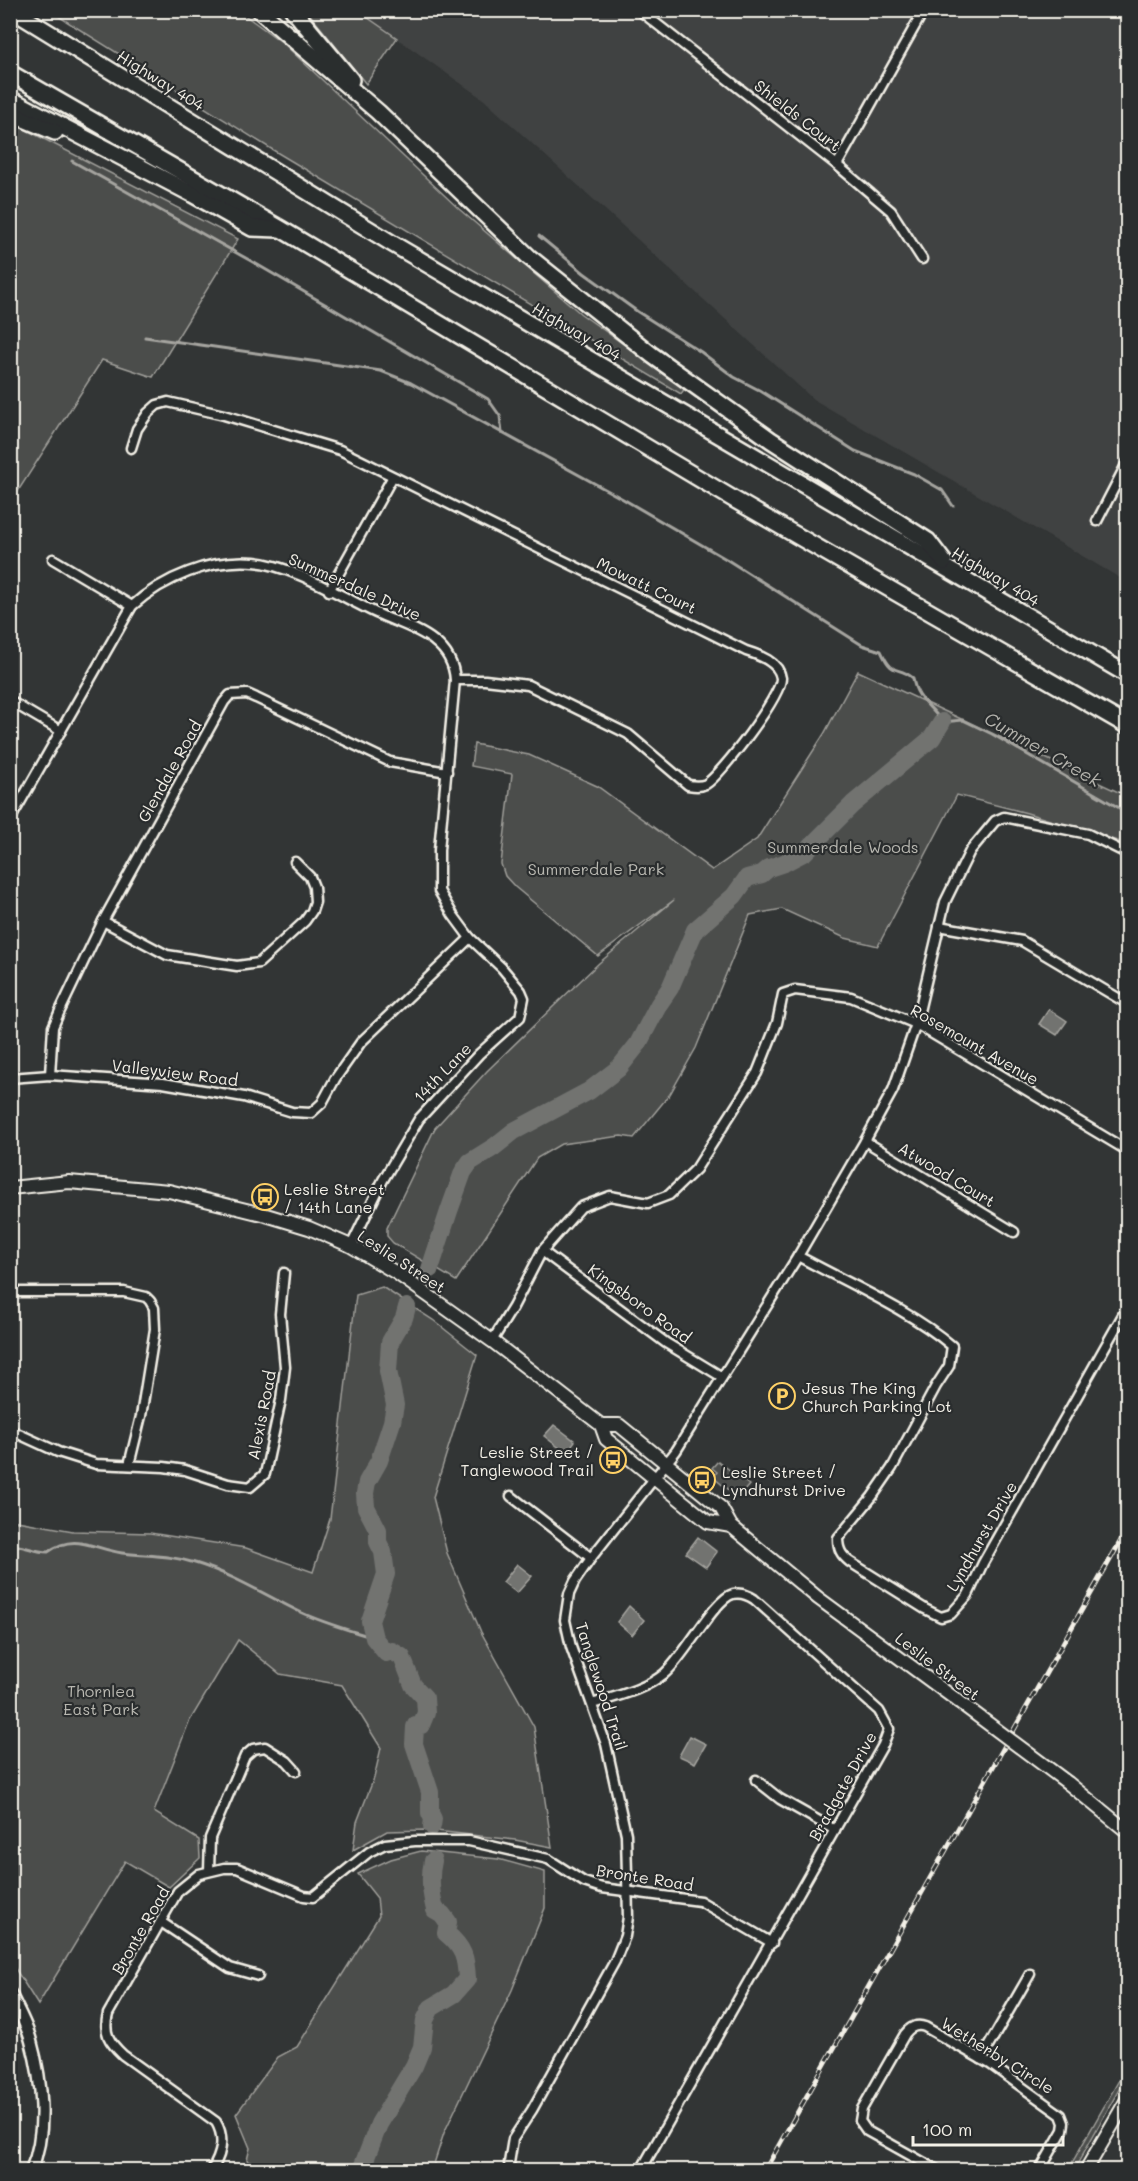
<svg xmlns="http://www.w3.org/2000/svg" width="1138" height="2181" font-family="Mali,sans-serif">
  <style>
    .built { fill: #404242 }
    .green { fill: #4b4d4c; stroke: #a09f9a; stroke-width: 1.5 }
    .water { fill: #727370; stroke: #a6a5a0; stroke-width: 1.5 }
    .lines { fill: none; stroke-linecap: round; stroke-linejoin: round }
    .stream { stroke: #a6a5a0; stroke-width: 3 }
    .river { stroke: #727370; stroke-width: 18 }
    .minor-casing { stroke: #f4f1e8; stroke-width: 13 }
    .tertiary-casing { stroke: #f4f1e8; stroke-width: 15 }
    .secondary-casing { stroke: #f4f1e8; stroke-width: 16 }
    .motorway-casing { stroke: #f4f1e8; stroke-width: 20 }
    .minor { stroke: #2a2d2e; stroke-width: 8 }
    .tertiary { stroke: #2a2d2e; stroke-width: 10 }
    .secondary { stroke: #2a2d2e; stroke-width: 12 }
    .motorway { stroke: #2a2d2e; stroke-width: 15 }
    .rail-casing { stroke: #f4f1e8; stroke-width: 5 }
    .rail { stroke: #2a2d2e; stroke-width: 3; stroke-dasharray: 9; stroke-linecap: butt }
    .secondary-bridge-casing { stroke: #f4f1e8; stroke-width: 16; stroke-linecap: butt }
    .secondary-bridge { stroke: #2a2d2e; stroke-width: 12 }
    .labels { text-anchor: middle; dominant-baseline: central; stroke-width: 4.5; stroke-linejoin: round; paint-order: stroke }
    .street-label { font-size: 16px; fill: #f4f1e8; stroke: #2a2d2e }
    .park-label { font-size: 16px; fill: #b9b8b1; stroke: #2a2d2e }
    .poi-label { font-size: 16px; fill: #f4f1e8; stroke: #2a2d2e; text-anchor: start }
    .water-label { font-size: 18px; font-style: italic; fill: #b3b2ac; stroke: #2a2d2e }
  </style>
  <rect width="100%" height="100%" fill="#323535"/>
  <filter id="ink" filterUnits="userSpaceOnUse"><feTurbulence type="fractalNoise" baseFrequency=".0167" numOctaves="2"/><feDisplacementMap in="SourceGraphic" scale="12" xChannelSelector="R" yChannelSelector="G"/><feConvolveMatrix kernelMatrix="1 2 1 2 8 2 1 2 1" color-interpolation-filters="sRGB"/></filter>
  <g filter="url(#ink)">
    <path class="built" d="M 358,11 L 1127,11 L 1127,582 L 813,399 L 483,99 Z"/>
    <g class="green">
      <path d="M 50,11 L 239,11 L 283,43 L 459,209 L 581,314 L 685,388 L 681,394 L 273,150 Z"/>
      <path d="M 307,11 L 358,11 L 397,38 L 366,84 Z"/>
      <path d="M 11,122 L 238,239 L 153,377 L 102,360 L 11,502 Z"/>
      <path d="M 858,671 L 1127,796 L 1127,844 L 1027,813 L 957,795 L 878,946 L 845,938 L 782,909 L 750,915 L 696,1048 L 670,1094 L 634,1138 L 621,1136 L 561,1144 L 537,1158 L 456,1281 L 393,1243 L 387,1236 L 387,1228 L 435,1128 L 487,1071 L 555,1005 L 599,963 L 674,900 L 598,956 L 515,887 L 505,876 L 501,864 L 512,774 L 471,766 L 474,744 L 529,755 L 597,786 L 712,870 L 757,839 L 824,734 Z"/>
      <path d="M 382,1287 L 433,1320 L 477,1355 L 433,1497 L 447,1553 L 481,1632 L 534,1727 L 552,1847 L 515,1840 L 427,1830 L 387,1831 L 353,1850 L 357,1822 L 374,1778 L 381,1748 L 342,1685 L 280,1674 L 238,1640 L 189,1722 L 154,1812 L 199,1840 L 200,1858 L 169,1887 L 125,1861 L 38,2005 L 11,1962 L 11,1520 L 73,1531 L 150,1533 L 246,1548 L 313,1572 L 330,1519 L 356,1295 Z"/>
      <path d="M 718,1461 L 749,1485 L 739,1497 L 733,1494 L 713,1477 L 717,1472 L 712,1468 Z"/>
      <path d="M 421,1851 L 498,1859 L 545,1872 L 545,1908 L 512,1990 L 444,2133 L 432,2170 L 263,2170 L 247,2160 L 250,2148 L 236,2114 L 278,2057 L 297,2047 L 379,1916 L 377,1898 L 358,1874 L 391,1859 Z"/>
      <path d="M 1127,2066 L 1127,2075 L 1074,2170 L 1068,2170 Z"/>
    </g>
    <g class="water">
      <path d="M 1049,1009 L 1067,1021 L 1057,1035 L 1039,1024 Z"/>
      <path d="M 554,1425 L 575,1441 L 566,1453 L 544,1436 Z"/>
      <path d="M 698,1537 L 717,1552 L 706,1567 L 686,1553 Z"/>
      <path d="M 517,1564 L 532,1576 L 517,1593 L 503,1582 Z"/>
      <path d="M 629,1606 L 644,1620 L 632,1635 L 617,1622 Z"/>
      <path d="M 690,1736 L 706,1744 L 695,1763 L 679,1756 Z"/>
    </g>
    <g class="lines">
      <g class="stream">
        <path d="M 72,161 L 251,261 L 488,399 L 500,416 L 502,433"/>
        <path d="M 539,236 L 584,273 L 638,312 L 701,352 L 734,377 L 759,390 L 855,451 L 914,474 L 942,490 L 953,506"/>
        <path d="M 145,337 L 381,371 L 411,383 L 623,499 L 726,559 L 862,645 L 881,651 C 894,679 897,664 913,678 C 916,700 931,705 942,722 L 963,720 L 992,734 L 1128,813"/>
        <path d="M 10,1545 C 24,1545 34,1552 48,1552 C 75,1532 93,1549 122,1553 C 147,1556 171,1555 195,1563 C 232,1574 265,1595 300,1612 C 323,1623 349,1630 374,1638"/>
      </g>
      <g class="river">
        <path d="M 430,1269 L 449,1211 L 463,1172 L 470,1162 L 494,1147 L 514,1131 L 589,1091 L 619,1068 L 638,1044 L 659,1004 L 670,988 L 695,930 L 734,896 L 747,878 L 762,874 L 769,868 L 784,863 L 805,852 L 853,804 L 932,738 L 942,722"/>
        <path d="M 407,1307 L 404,1318 L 390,1342 L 388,1371 L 395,1405 L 392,1422 L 379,1461 L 367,1482 L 365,1493 L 366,1507 L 378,1530 L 378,1542 L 383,1552 L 386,1574 L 370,1621 L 374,1638 L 386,1653 L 392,1651 L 402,1657 L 413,1685 L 425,1698 L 426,1713 L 421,1725 L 416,1725 L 415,1727 L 414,1744 L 430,1792 L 430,1813 L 433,1819 L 432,1826"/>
        <path d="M 361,2170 L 379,2124 L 414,2066 L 422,2047 L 425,2020 L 431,2008 L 454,1994 L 467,1979 C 466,1958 464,1948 446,1933 L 448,1922 L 442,1914 L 435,1910 C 431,1894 429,1877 433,1861"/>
      </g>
      <defs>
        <g id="minor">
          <path d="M 639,10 L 837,165 L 891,211 L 922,259"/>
          <path d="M 837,165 L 924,10"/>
          <path d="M 131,448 L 137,429 L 148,413 L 157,405 L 168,402 L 224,415 L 340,450 L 746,651 C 759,655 779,662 781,678 C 782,695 721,775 706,784 C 700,787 694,786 688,785 L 628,734 L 528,685 L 485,680 L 455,680"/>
          <path d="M 1097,521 L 1128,461"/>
          <path d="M 53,559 L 132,606"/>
          <path d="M 329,591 L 392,478"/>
          <path d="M 10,701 L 61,731"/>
          <path d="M 10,820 L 132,606 C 163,578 211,558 254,562 C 291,565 342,597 376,613 C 395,622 418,628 434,641 C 447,651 454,664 455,680 L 439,850 L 439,891 L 453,915 L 470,938 L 502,968 L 521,991 L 524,998 L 520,1017 L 479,1054 L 419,1119 L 383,1180 L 351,1246"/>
          <path d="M 103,921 L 167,955 L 237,966 L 259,963 L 305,921 L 312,911 L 315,902 L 314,887 L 310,877 L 295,862"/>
          <path d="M 939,926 L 1022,941 L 1128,1004"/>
          <path d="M 50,1075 L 53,1027 L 59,1013 L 103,921 L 224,702 L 230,695 L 247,694 L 256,698 L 390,762 L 447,772"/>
          <path d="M 10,1078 L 50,1075 L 163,1083 L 244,1097 L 292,1112 L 311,1113 L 322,1103 L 335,1079 L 361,1042 L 470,938"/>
          <path d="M 865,1141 L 1014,1232"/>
          <path d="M 542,1251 L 666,1343 L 722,1377"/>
          <path d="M 798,1256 C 847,1283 910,1310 952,1346 L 949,1366 L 936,1386 L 892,1468 L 872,1497 L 838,1538 C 838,1549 841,1555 850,1562 L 925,1609 L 941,1617 L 951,1614 L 968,1595 L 983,1563 L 1128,1306"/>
          <path d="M 10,1292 L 124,1292 L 146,1297 L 150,1301 L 154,1308 L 155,1329 L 141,1416 L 129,1465"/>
          <path d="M 492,1341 L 513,1307 L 542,1251 L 581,1207 L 610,1196 L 648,1203 L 669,1195 L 696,1169 L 757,1073 L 777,1023 L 783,994 L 795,990 L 851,997 L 916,1024 L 1128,1151"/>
          <path d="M 10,1430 L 58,1452 L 96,1464 L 164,1467 L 185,1470 L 228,1484 L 250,1487 L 265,1474 L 281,1400 L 285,1367 L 280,1314 L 284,1273"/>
          <path d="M 511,1496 L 591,1558"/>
          <path d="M 592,1704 C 617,1696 644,1690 664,1674 C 684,1658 714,1599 733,1594 C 741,1592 748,1595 754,1599 L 879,1711 L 889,1729 L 883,1745 L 641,2170"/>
          <path d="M 756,1780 L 780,1799 L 835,1830"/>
          <path d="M 209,1871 L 210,1838 L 245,1756 L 253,1749 L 265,1747 L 287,1761 L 296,1771"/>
          <path d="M 161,1922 L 230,1968 L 258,1976"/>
          <path d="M 981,2059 L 1030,1974"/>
          <path d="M 212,2170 C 221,2155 226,2139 216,2122 L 123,2055 C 109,2042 103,2033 108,2014 L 178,1891 L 199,1874 L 224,1868 L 237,1868 L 304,1896 L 313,1897 L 369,1852 L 385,1844 L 415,1841 L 469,1841 L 548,1859 L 584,1882 L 602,1888 L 700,1901 L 772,1943"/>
          <path d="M 511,2170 L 509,2163 L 513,2139 L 532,2110 L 615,1961 L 625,1936 L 628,1917 L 626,1834 L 606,1744 L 571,1647 L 565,1620 L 569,1594 L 575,1581 L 591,1558 L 676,1451 L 798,1256 L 865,1141 L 893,1090 L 916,1024 L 945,902 L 970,851 L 995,821 L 1004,817 L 1088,834 L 1128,854"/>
          <path d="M 937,2170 L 867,2131 L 860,2121 L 862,2109 L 905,2034 C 910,2027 917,2024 925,2027 L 990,2064 L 1061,2115 L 1064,2123 L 1063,2130 L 1040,2170"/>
        </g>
        <path id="tertiary" d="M 10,1993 C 17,2008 27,2025 31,2041 C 42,2081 48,2131 31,2170"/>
        <g id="secondary">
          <path d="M 10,1188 L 69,1182 L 169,1191 L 266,1215 L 309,1228 L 351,1246 L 398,1274 L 492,1341 L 601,1425 L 606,1439 L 708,1522 L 731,1526"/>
          <path d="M 601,1425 L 619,1425 L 721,1508 L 731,1526 L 818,1598 L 958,1701"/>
          <path d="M 1068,1783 L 1128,1832"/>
          <path d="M 1086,2170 L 1128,2098"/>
        </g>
        <g id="motorway">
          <path d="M 12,10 L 393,244 L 1128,675"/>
          <path d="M 259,10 L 378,112 L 529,257 L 652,355 L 771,440 L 928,541 L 944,562"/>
          <path d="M 293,10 L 351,80"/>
          <path d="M 10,73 L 281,229 L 735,500 L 1128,726"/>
          <path d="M 10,99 L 192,194 L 252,228 L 278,229"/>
          <path d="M 10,113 L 55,132"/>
        </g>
      </defs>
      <use href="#minor" class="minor-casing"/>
      <use href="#tertiary" class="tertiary-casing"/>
      <use href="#secondary" class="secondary-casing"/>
      <use href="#motorway" class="motorway-casing"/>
      <use href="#minor" class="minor"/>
      <use href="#tertiary" class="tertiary"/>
      <use href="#secondary" class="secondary"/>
      <use href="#motorway" class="motorway"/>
      <defs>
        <path id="rail" d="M 765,2170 L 1128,1528"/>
      </defs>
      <use href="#rail" class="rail-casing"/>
      <use href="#rail" class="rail"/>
      <defs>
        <path id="secondary-bridge" d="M 958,1701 L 1068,1783"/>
      </defs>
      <use href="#secondary-bridge" class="secondary-bridge-casing"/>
      <use href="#secondary-bridge" class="secondary-bridge"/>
    </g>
  </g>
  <defs>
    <symbol id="bus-ring" viewBox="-11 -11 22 22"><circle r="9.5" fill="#2a2d2e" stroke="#ffd166" stroke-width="1.5"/><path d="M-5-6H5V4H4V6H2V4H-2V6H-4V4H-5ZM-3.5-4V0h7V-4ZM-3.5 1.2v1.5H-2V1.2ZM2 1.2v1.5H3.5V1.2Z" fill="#ffd166"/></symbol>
    <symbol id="parking-ring" viewBox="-11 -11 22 22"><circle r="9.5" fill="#2a2d2e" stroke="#ffd166" stroke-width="1.5"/><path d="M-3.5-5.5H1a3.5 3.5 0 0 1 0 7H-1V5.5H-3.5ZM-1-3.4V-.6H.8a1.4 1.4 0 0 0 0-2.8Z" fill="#ffd166"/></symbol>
  </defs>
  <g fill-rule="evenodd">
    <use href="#bus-ring" x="250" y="1182" width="30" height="30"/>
    <use href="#parking-ring" x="767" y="1381" width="30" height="30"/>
    <use href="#bus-ring" x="598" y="1445" width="30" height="30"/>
    <use href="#bus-ring" x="687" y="1465" width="30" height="30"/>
  </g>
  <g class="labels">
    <g class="street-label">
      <text transform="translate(161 80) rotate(32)">Highway 404</text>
      <text transform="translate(798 115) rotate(38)">Shields Court</text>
      <text transform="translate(577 331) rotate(30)">Highway 404</text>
      <text transform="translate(996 576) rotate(31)">Highway 404</text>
      <text transform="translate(647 585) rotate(26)">Mowatt Court</text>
      <text transform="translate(355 586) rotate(24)">Summerdale Drive</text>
      <text transform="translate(169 771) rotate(-61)">Glendale Road</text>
      <text transform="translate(975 1044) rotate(30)">Rosemount Avenue</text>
      <text transform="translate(175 1072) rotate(7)">Valleyview Road</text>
      <text transform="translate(442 1072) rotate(-46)">14th Lane</text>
      <text transform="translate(947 1174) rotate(31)">Atwood Court</text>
      <text transform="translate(402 1261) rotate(33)">Leslie Street</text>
      <text transform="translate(640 1303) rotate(36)">Kingsboro Road</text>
      <text transform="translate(261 1415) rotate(-79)">Alexis Road</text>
      <text transform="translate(981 1536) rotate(-60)">Lyndhurst Drive</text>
      <text transform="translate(938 1666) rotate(37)">Leslie Street</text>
      <text transform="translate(602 1686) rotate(72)">Tanglewood Trail</text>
      <text transform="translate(842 1786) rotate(-61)">Bradgate Drive</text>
      <text transform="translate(645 1877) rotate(9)">Bronte Road</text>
      <text transform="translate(140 1930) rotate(-60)">Bronte Road</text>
      <text transform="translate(998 2055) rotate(32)">Wetherby Circle</text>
    </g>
    <g class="park-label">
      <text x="843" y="846">Summerdale Woods</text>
      <text x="596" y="868">Summerdale Park</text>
      <text x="101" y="1690">Thornlea<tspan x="101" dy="18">East Park</tspan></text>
    </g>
    <g class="poi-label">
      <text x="284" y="1188">Leslie Street<tspan x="284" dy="18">/ 14th Lane</tspan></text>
      <text x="802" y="1387">Jesus The King<tspan x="802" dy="18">Church Parking Lot</tspan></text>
      <text x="594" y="1451" text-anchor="end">Leslie Street /<tspan x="594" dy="18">Tanglewood Trail</tspan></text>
      <text x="722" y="1471">Leslie Street /<tspan x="722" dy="18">Lyndhurst Drive</tspan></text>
    </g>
    <g class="water-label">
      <text transform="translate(1043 749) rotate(30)">Cummer Creek</text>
    </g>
  </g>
  <rect width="1138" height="2181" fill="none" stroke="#2a2d2e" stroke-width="36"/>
  <rect x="18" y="18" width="1102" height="2145" fill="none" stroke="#f4f1e8" stroke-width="2" filter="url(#ink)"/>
  <path d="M913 2136v9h150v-9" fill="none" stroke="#f4f1e8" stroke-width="3"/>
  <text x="922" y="2136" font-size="18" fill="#f4f1e8" stroke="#2a2d2e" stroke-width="4.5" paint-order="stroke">100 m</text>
</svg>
